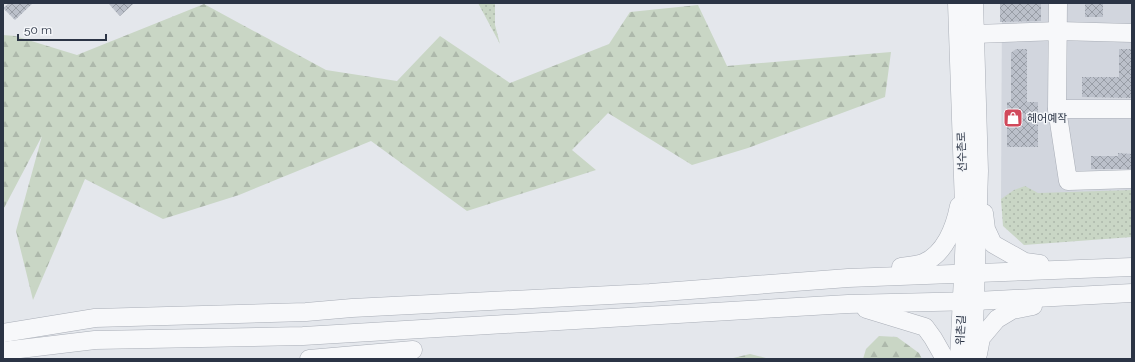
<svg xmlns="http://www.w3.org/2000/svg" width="1135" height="362" font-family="Raleway,'Noto Sans KR',sans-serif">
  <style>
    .built { fill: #d2d6de }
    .forest { fill: url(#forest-firs) }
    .park { fill: url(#park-dots) }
    .building { fill: url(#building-cross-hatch) }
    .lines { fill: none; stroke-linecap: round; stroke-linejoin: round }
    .minor-casing { stroke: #a9aeb7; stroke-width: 19 }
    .minor { stroke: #f7f8fa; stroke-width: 18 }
    .labels { text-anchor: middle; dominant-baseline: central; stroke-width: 3; stroke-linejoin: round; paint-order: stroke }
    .poi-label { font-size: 11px; fill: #2b3445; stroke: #f4f6f9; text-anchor: start }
    .street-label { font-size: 11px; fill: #2b3445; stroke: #f4f6f9 }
  </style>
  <defs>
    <pattern id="forest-firs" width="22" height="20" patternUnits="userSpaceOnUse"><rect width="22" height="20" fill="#c9d6c5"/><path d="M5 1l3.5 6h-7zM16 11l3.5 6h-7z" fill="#adb8ab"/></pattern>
    <pattern id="park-dots" width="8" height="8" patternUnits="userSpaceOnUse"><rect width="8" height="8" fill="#c9d6c5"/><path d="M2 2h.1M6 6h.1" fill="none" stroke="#adb8ab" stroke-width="1.8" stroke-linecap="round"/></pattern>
    <pattern id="building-cross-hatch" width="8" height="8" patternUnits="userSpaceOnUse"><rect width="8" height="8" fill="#bbc0ca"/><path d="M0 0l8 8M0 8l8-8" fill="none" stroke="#989da6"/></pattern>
  </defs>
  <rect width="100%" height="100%" fill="#e4e7ec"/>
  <path class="built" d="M 1002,3 L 1132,3 L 1132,191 L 1001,199 Z"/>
  <g class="forest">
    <path d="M 204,4 L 326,70 L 397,81 L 440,36 L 510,83 L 609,44 L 630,12 L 698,5 L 727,66 L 891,52 L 885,97 L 748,148 L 692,165 L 608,113 L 572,150 L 596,170 L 467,211 L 371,141 L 239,195 L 163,219 L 85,179 L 33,300 L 16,231 L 42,136 L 3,210 L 3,35 L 15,36 L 77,55 Z"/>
    <path d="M 879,336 L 897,337 L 919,353 L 922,359 L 863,359 L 866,349 Z"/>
    <path d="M 750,354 L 770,359 L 729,359 Z"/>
  </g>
  <g class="park">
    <path d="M 478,3 L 495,3 L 495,25 L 500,44 Z"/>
    <path d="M 1025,186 L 1038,193 L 1132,190 L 1132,237 L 1024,245 L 1003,226 L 1001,199 L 1014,190 Z"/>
  </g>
  <g class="building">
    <path d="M 9,3 L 33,3 L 15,20 L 3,8 Z"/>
    <path d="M 108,3 L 134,3 L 120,16 Z"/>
    <path d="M 1000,3 L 1041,3 L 1041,21 L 1000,22 Z"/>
    <rect x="1085" y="3" width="18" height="14"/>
    <path d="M 1016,49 L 1027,49 L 1027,102 L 1038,102 L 1038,147 L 1007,147 L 1007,102 L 1011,102 L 1011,53 Z"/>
    <path d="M 1119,49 L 1132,49 L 1132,98 L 1082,97 L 1082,77 L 1119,77 Z"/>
    <path d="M 1118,153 L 1132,154 L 1132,169 L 1091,169 L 1091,156 L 1118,156 Z"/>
  </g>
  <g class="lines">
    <defs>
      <g id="minor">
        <path d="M 957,3 L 965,235 L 959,359"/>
        <path d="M 1058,3 L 1057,109 L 1068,181 L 1132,179"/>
        <path d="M 975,34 L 1059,31 L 1132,33"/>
        <path d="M 1057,109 L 1132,109"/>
        <path d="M 984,213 L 986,229 L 993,244 L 1025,262 L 1040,264"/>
        <path d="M 901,267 C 908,266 917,265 923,263 C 945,254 955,227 959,206"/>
        <path d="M 866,309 L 925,327 L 933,338 L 945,359"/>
        <path d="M 3,333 L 95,318 L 306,312 L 352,308 L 650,293 L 848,278 L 1132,267"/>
        <path d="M 3,351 L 95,340 L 303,336 L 848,304 L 976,301 L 1132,293"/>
        <path d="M 978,354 L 981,338 L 997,319 L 1012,310 L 1033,306"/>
        <path d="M 309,359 L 413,350"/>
        <path d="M 973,359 L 979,171 L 974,3"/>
      </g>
    </defs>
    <use href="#minor" class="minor-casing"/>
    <use href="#minor" class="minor"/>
  </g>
  <defs>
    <symbol id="shop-square" viewBox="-11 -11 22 22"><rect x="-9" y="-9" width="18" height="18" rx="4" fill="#d1495b" stroke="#f4f6f9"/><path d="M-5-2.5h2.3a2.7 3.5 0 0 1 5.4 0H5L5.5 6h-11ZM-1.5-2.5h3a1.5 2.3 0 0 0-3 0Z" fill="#fff"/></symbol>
  </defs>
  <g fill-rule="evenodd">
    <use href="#shop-square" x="1002" y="107" width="22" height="22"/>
  </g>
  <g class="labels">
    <g class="poi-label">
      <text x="1027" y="118">헤어예작</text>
    </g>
    <g class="street-label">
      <text transform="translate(962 152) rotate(-92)">선수촌로</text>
      <text transform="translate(961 330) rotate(-87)">위촌길</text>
    </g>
  </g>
  <rect width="1135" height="362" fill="none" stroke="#2b3445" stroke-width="8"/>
  <path d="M18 34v6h88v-6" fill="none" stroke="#2b3445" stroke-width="2"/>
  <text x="24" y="34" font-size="12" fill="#2b3445" stroke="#f4f6f9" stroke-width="3" paint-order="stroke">50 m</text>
</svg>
